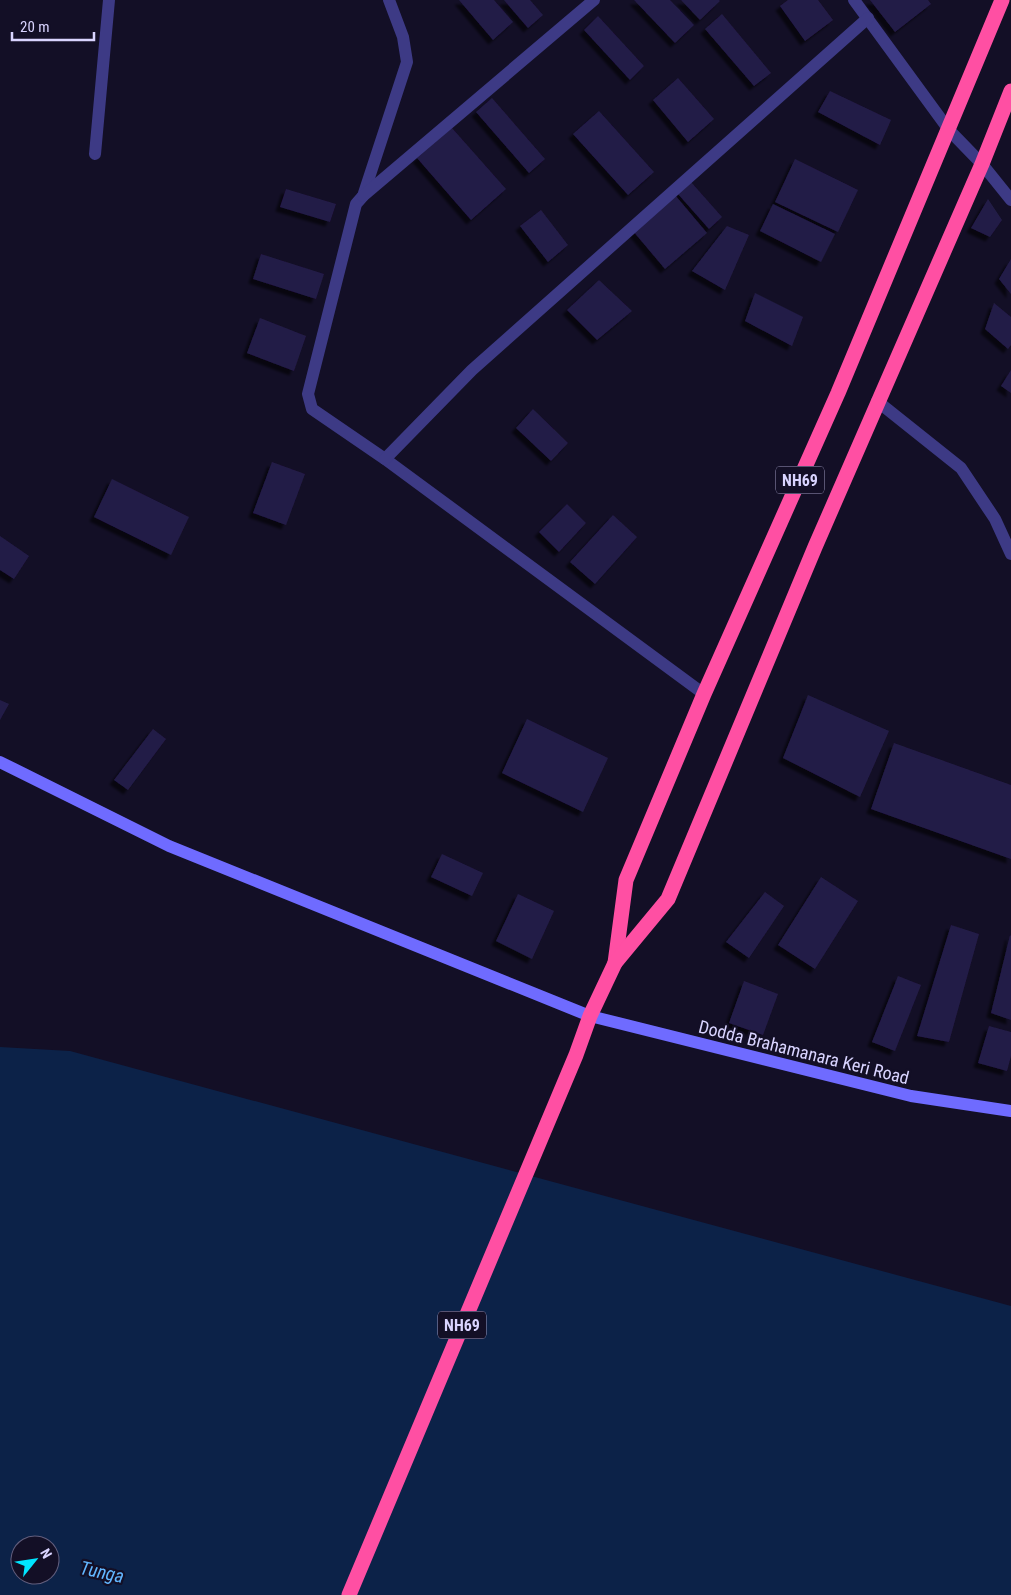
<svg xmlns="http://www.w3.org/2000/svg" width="1011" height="1595" font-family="'Roboto Condensed',sans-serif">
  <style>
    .water { fill: #0c2248; fill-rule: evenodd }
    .building { fill: #241b47; filter: url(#shadow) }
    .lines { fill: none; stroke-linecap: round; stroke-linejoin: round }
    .lane { stroke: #3d3a85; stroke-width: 12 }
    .street { stroke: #3d3a85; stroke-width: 12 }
    .secondary { stroke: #6f6bff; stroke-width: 12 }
    .highway { stroke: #ff4fa3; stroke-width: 15 }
    .labels { text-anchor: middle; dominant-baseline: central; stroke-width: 4.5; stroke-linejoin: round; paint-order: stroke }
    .shield { fill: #130f26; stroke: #9e99be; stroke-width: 1 }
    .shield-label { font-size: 16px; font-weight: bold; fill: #d9d4ff }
    .street-label { font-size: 18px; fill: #d9d4ff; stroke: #130f26 }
    .water-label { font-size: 19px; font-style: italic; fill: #62b6ff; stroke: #130f26 }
  </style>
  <defs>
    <filter id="shadow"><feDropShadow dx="-4.5" dy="4.5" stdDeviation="1" flood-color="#0009"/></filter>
  </defs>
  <rect width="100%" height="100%" fill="#130f26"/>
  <path class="water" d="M 0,1047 L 70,1051 L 1011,1306 L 1011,1595 L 0,1595 ZM 20,1545 L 50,1545 L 50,1575 L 20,1575 Z"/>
  <g class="building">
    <path d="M 459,0 L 494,0 L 513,22 L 493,40 Z"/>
    <path d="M 504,0 L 530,0 L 543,15 L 528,28 Z"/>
    <path d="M 634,0 L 670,0 L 694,25 L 675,43 Z"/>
    <path d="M 681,0 L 719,0 L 720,1 L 700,20 Z"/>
    <path d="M 788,0 L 818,0 L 833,20 L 805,41 L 780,6 Z"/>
    <path d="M 870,0 L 928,0 L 931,4 L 895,32 Z"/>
    <path d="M 722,14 L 771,73 L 754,86 L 705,29 Z"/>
    <path d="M 598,16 L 644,66 L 630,80 L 584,30 Z"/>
    <path d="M 678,78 L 714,119 L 688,142 L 653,100 Z"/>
    <path d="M 830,91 L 891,120 L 880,145 L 818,112 Z"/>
    <path d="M 492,98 L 545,159 L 529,173 L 476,112 Z"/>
    <path d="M 599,111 L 654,172 L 628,195 L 573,134 Z"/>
    <path d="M 452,128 L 506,189 L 471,220 L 417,158 Z"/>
    <path d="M 795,159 L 858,190 L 838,232 L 775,202 Z"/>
    <path d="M 691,182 L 722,217 L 709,229 L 678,194 Z"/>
    <path d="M 286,189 L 336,204 L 330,222 L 280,207 Z"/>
    <path d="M 675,195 L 707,233 L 665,269 L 633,231 Z"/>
    <path d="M 988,199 L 1002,220 L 990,237 L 971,228 Z"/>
    <path d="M 773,204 L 835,234 L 821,262 L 760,231 Z"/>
    <path d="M 541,210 L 568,245 L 548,262 L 520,226 Z"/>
    <path d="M 727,226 L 749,235 L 725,290 L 692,271 Z"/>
    <path d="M 261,254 L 324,274 L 316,299 L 253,279 Z"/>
    <path d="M 1011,259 L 1011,294 L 999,279 Z"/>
    <path d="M 599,280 L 632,311 L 597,340 L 567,310 Z"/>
    <path d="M 755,293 L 803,317 L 792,346 L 745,321 Z"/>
    <path d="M 994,303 L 1011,317 L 1011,345 L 1008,349 L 985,329 Z"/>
    <path d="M 260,318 L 306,336 L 294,371 L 247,353 Z"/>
    <path d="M 1011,370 L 1011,393 L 1001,386 Z"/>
    <path d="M 533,409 L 568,443 L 551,461 L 516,428 Z"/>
    <path d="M 272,462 L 305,474 L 286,525 L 253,513 Z"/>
    <path d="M 112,479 L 189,517 L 171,555 L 94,517 Z"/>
    <path d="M 567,504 L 586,523 L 559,552 L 539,532 Z"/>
    <path d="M 613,515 L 637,537 L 595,584 L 570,562 Z"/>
    <path d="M 0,536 L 29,556 L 14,579 L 0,570 Z"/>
    <path d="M 808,695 L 889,731 L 860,797 L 783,758 Z"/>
    <path d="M 0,700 L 9,704 L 0,720 Z"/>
    <path d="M 527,719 L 608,758 L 583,812 L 502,773 Z"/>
    <path d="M 153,729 L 166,739 L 128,790 L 114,780 Z"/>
    <path d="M 894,743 L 1011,785 L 1011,859 L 871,809 Z"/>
    <path d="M 442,854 L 483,873 L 472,896 L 431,877 Z"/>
    <path d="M 821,877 L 858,901 L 815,969 L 778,945 Z"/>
    <path d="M 765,892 L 784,906 L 749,958 L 726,942 Z"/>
    <path d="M 518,894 L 554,911 L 532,959 L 496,941 Z"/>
    <path d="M 951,925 L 979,934 L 949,1042 L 917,1036 Z"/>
    <path d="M 1010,935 L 1011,936 L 1011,1020 L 991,1013 Z"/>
    <path d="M 898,976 L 921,985 L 895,1051 L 872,1042 Z"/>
    <path d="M 744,981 L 778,994 L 763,1035 L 729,1023 Z"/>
    <path d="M 989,1026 L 1011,1032 L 1011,1056 L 1007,1071 L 978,1063 Z"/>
  </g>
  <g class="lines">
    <g class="lane">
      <path d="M 95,154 L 109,0"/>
      <path d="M 877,401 L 961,468 L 995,519 L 1011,554"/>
    </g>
    <g class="street">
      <path d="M 389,0 L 403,37 L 407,62 L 363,196 L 356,204 L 308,394 L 312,409 L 385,459 L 704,694"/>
      <path d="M 854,0 L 949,130 L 982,164 L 1011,200"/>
      <path d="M 363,196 L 594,0"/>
      <path d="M 385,459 L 472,370 L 868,18"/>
    </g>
    <path class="secondary" d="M 0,762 L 169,846 L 590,1016 L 911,1096 L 1011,1111"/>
    <g class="highway">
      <path d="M 615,963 L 626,880 L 704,694 L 838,393 L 1002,0"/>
      <path d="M 349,1595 L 576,1055 L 590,1016 L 615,963 L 668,899 L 815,547 L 982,164 L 1011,91"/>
    </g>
  </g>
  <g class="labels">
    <g class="shield">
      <rect x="776" y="466.5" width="48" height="27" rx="4"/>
      <rect x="438" y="1311.5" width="48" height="27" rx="4"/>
    </g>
    <g class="shield-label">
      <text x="800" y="480">NH69</text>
      <text x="462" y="1325">NH69</text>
    </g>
    <g class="street-label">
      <text transform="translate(804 1052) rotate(14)">Dodda Brahamanara Keri Road</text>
    </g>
    <g class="water-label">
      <text transform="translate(102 1572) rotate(12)">Tunga</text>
    </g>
  </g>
  <g transform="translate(35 1560) rotate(60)"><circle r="24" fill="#130f26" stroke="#625e7d"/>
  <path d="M0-4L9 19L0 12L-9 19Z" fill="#00e5ff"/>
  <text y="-8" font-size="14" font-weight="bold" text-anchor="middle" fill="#d9d4ff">N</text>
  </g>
  <path d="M12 32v8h82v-8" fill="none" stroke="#d9d4ff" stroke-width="2.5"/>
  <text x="20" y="32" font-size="15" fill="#d9d4ff" stroke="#130f26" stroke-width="4" paint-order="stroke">20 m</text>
</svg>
